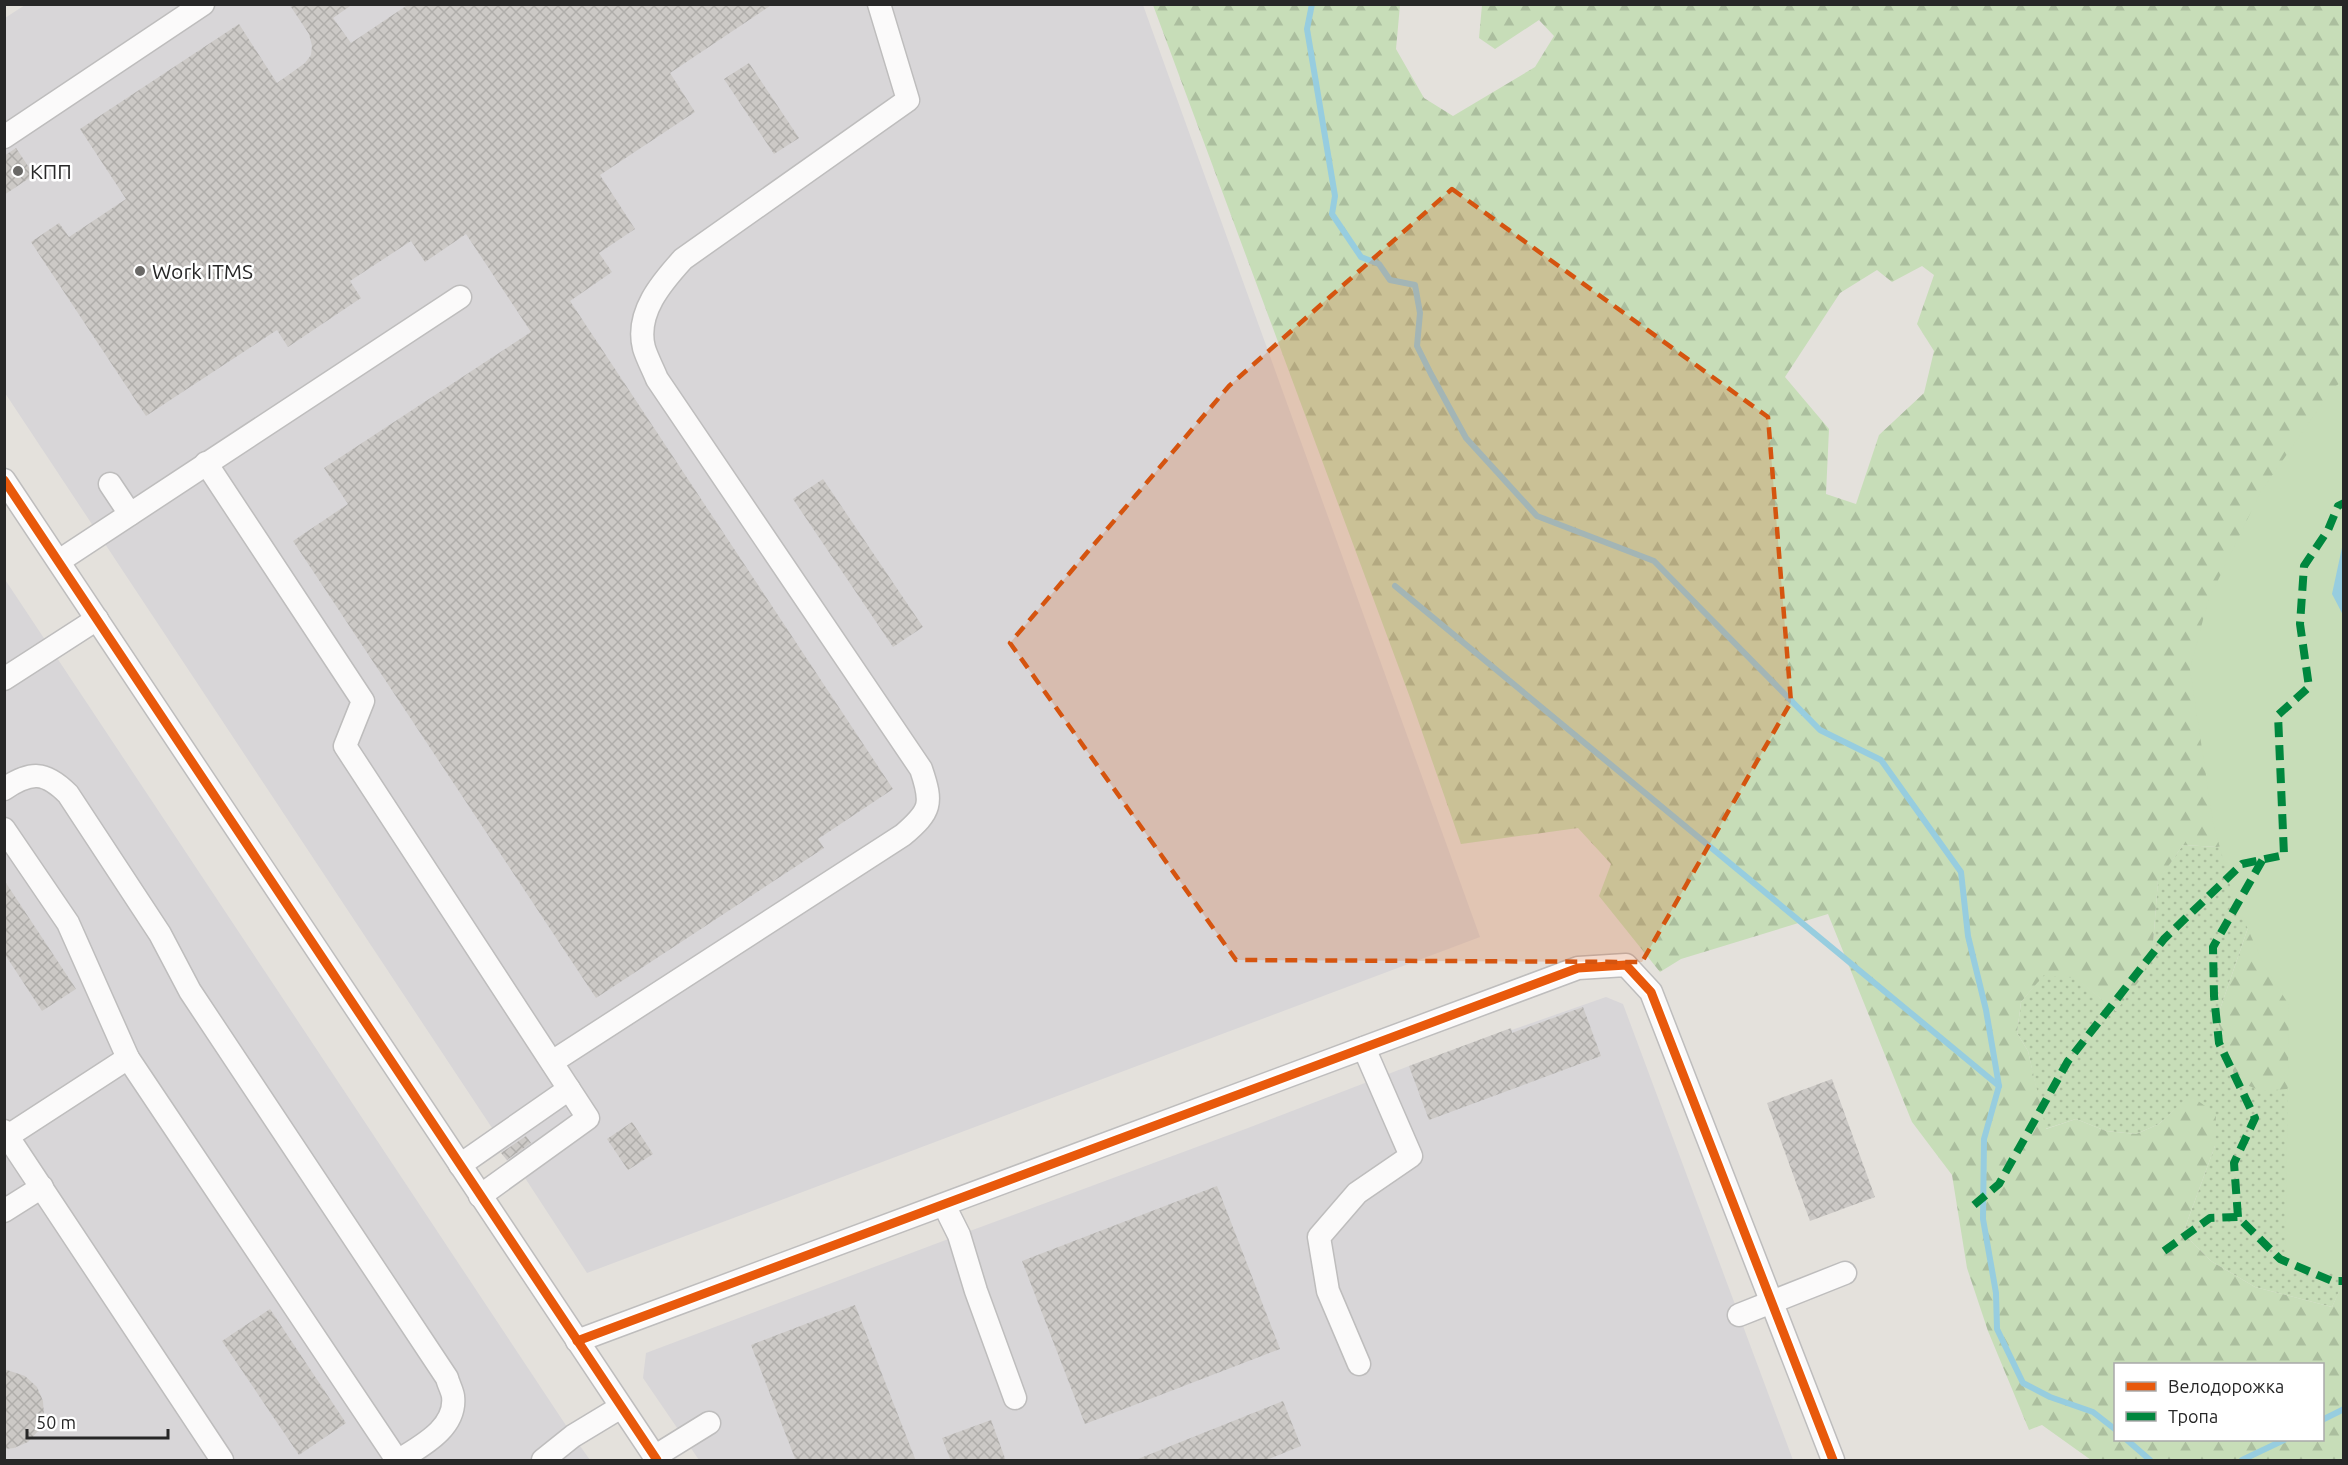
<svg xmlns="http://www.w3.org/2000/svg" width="2348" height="1465" font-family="Ubuntu,sans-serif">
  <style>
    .industrial { fill: #d8d6d8 }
    .grass { fill: url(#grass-dots) }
    .forest { fill: url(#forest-firs); fill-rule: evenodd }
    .park { fill: #c7ddb8 }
    .water { fill: #97cddf }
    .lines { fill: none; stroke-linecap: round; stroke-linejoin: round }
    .stream { stroke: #97cddf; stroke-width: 6 }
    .building { fill: url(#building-cross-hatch) }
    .minor-casing { stroke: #bebdbd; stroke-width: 25 }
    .minor { stroke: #fbfafa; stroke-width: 22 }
    .quiet { stroke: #00873e; stroke-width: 8; stroke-dasharray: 15 8; stroke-linecap: butt }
    .cycleway-casing { stroke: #fff; stroke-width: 13 }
    .cycleway { stroke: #e8590c; stroke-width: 9 }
    .marked { fill: #d5540f; fill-opacity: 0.2; stroke: #d5540f; stroke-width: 4.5; stroke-dasharray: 12 8; stroke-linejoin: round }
    .poi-dot { fill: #696866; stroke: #fff; stroke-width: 2 }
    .labels { text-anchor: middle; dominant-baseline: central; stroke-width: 5; stroke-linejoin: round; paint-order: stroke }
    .poi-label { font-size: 21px; fill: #272727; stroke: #fff; text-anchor: start }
  </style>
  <defs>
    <pattern id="grass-dots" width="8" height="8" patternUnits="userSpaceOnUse" patternTransform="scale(1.5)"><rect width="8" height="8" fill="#c7ddb8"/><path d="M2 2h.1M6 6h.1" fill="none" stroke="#abbe9e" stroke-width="1.8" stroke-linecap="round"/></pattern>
    <pattern id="forest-firs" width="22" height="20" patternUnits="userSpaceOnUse" patternTransform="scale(1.5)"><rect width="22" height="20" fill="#c7ddb8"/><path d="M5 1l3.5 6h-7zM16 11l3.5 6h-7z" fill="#abbe9e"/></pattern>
    <pattern id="building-cross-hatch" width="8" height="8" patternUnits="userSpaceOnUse" patternTransform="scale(1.5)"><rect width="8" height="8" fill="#ccc9c6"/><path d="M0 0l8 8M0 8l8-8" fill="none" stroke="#afadaa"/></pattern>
  </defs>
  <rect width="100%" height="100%" fill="#e4e1dc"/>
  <g class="industrial">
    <path d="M 25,5 L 1143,5 L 1480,937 L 587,1273 L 512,1158 L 507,1161 L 498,1147 L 502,1143 L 5,393 L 5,18 Z"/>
    <path d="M 4,578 L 573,1436 L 590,1460 L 5,1460 Z"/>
    <path d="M 1606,997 L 1623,1004 L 1793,1460 L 699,1460 L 643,1378 L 646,1353 L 959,1235 L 1248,1128 L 1409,1066 Z"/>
  </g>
  <path class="grass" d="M 2268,839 L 2263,884 L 2217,1018 L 2306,1071 L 2343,1245 L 2343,1283 L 2332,1307 L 2255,1287 L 2211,1261 L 2183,1233 L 2215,1146 L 2190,1096 L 2159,1124 L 2136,1134 L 2106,1131 L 2076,1119 L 2045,1129 L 2028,1051 L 2017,1033 L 2021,1002 L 2044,974 L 2075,977 L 2116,1011 L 2153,944 L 2158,880 L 2183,845 L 2217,847 Z"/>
  <path class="forest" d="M 1153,5 L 1400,5 L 1396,49 L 1424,98 L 1453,116 L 1535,67 L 1554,36 L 1539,20 L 1495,49 L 1479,38 L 1482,5 L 2343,5 L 2344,615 L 2306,1071 L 2287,1089 L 2262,1091 L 2236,1081 L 2217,1018 L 2263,884 L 2267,839 L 2217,847 L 2183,845 L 2158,881 L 2153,944 L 2143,976 L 2116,1011 L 2075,978 L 2044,975 L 2021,1002 L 2017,1033 L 2028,1051 L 2046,1129 L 2076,1119 L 2106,1131 L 2136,1134 L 2159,1124 L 2190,1095 L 2216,1114 L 2215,1146 L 2183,1233 L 2211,1261 L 2255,1287 L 2332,1307 L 2343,1282 L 2343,1460 L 2091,1460 L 2042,1425 L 2029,1430 L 1988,1331 L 1967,1268 L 1952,1175 L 1912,1122 L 1828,914 L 1681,959 L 1660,972 L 1599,896 L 1611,864 L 1578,828 L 1461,844 L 1412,703 ZM 1922,266 L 1934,275 L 1917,324 L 1934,351 L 1924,393 L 1879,435 L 1856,504 L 1826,494 L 1829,429 L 1785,377 L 1840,293 L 1877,270 L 1892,282 ZM 2116,1364 L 2322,1364 L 2322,1440 L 2116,1440 Z"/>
  <path class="park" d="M 2343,381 L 2343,1271 L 2285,1274 L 2289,1005 L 2264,965 L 2233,896 L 2213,822 L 2190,669 L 2208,601 L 2260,493 L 2333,388 Z"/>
  <path class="water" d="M 2343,543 L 2343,615 L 2332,594 Z"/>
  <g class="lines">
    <g class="stream">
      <path d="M 1312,4 L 1307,29 L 1335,196 L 1332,214 L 1361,257 L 1379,264 L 1390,280 L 1415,285 L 1420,313 L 1417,346 L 1431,374 L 1466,438 L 1537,516 L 1654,561 L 1820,730 L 1881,760 L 1961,872 L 1968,936 L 1986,1010 L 1999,1086 L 1984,1139 L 1983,1219 L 1996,1293 L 1997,1329 L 2023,1383 L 2050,1397 L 2093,1412 L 2116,1430"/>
      <path d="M 1395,586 L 1999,1086"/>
      <path d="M 2322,1420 L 2344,1409"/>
      <path d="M 2127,1440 L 2150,1460"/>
      <path d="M 2242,1460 L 2284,1440"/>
    </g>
  </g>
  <g class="building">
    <path d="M 289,4 L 353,4 L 333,18 L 351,43 L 409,4 L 773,4 L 670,73 L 695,112 L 600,175 L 635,229 L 599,253 L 612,272 L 570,301 L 893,789 L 818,839 L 824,848 L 596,998 L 293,541 L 348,504 L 324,468 L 531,332 L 466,234 L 425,262 L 411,241 L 350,281 L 361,298 L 288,347 L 277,330 L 146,416 L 31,242 L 59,223 L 69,237 L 126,199 L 80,129 L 239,24 L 277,83 L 305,63 L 311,55 L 312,46 L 309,34 Z"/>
    <path d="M 749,63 L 799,138 L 774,154 L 724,79 Z"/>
    <path d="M 16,148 L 34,175 L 4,195 L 4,156 Z"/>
    <path d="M 823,479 L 923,627 L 893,647 L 793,499 Z"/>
    <path d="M 4,880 L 76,989 L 42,1011 L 4,953 Z"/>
    <path d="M 1583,1007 L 1601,1056 L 1429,1120 L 1409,1066 L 1511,1028 L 1512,1033 Z"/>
    <path d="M 1832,1079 L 1875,1197 L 1810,1221 L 1767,1103 Z"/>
    <path d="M 632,1122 L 653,1154 L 628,1170 L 607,1139 Z"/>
    <path d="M 526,1136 L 531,1143 L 507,1160 L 501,1153 Z"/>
    <path d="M 1217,1186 L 1280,1349 L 1085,1424 L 1022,1261 Z"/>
    <path d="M 855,1305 L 916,1461 L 796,1461 L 751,1345 Z"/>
    <path d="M 270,1309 L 346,1423 L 299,1455 L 222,1341 Z"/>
    <path d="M 4,1369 L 25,1376 L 37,1387 L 43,1401 L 44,1416 L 39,1430 L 28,1442 L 14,1448 L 4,1449 Z"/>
    <path d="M 1283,1401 L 1301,1446 L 1264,1461 L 1133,1461 Z"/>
    <path d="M 991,1420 L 1006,1461 L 951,1461 L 942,1438 Z"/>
  </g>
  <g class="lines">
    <defs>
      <g id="minor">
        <path d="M 4,137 L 203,4"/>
        <path d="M 206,463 L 363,701 L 345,746 L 588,1118 L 480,1196"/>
        <path d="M 4,480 L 657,1460"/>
        <path d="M 110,484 L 130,514"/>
        <path d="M 59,561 L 460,297"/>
        <path d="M 4,679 L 97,619"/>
        <path d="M 4,789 C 31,771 45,771 68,794 L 160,934 L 190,991 L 447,1378 C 448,1383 452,1390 453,1396 C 457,1428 421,1446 399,1460"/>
        <path d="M 4,829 L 68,923 L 128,1058 L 397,1460"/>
        <path d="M 552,1062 L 903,835 C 931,811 933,804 921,769 L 657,379 C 653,369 647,358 644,348 C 635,313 662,282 683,259 L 908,100 L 879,4"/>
        <path d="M 4,1131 L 222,1460"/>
        <path d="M 8,1136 L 128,1058"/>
        <path d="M 460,1165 L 569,1089"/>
        <path d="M 944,1205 L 959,1235 L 976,1291 L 1015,1398"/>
        <path d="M 4,1211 L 42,1187"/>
        <path d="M 1739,1315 L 1845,1273"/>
        <path d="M 577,1341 L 1578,968 L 1626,965 L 1651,992 L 1833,1460"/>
        <path d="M 1359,1364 L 1328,1291 L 1319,1237 L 1357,1193 L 1411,1156 L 1364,1048"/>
        <path d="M 654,1457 L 709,1423"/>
        <path d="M 543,1460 L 573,1436 L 621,1407"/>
      </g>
    </defs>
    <use href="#minor" class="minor-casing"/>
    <use href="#minor" class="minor"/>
    <g class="quiet">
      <path d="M 1974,1205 L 1999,1184 L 2068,1061 L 2164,939 L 2242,864 L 2284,855 L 2278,715 L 2309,687 L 2300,624 L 2304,566 L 2328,530 L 2338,506 L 2344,503"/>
      <path d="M 2238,1217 L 2234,1163 L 2255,1118 L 2219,1043 L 2214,996 L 2213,947 L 2263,859"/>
      <path d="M 2164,1251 L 2210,1218 L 2238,1217 L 2280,1259 L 2332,1281 L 2344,1281"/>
    </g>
    <defs>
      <g id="cycleway">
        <path d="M 4,480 L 657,1460"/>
        <path d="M 577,1341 L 1578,968 L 1626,965 L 1651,992 L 1833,1460"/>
      </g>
    </defs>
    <use href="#cycleway" class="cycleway-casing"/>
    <use href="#cycleway" class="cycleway"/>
  </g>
  <path class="marked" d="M 1452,189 L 1768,417 L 1791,702 L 1642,962 L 1236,960 L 1010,643 L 1229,386 Z"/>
  <g class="poi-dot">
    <circle cx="18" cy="171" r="6"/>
    <circle cx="140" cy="271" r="6"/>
  </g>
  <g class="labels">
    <g class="poi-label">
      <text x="30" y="171">КПП</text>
      <text x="152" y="271">Work ITMS</text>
    </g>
  </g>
  <rect width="2348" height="1465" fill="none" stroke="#272727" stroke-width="12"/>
  <rect x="2114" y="1363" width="210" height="78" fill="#ffffff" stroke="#a9a9a9" stroke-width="1.5"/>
  <rect x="2126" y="1382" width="30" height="9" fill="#e8590c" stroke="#a9a9a9" stroke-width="1.5"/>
  <text x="2168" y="1393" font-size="18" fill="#272727">Велодорожка</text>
  <rect x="2126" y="1412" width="30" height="9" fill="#00873e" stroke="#a9a9a9" stroke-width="1.5"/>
  <text x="2168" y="1423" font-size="18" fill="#272727">Тропа</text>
  <path d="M27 1429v9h141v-9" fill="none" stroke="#272727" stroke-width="3"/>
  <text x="36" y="1429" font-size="18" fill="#272727" stroke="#ffffff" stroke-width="4.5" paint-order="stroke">50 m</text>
</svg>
